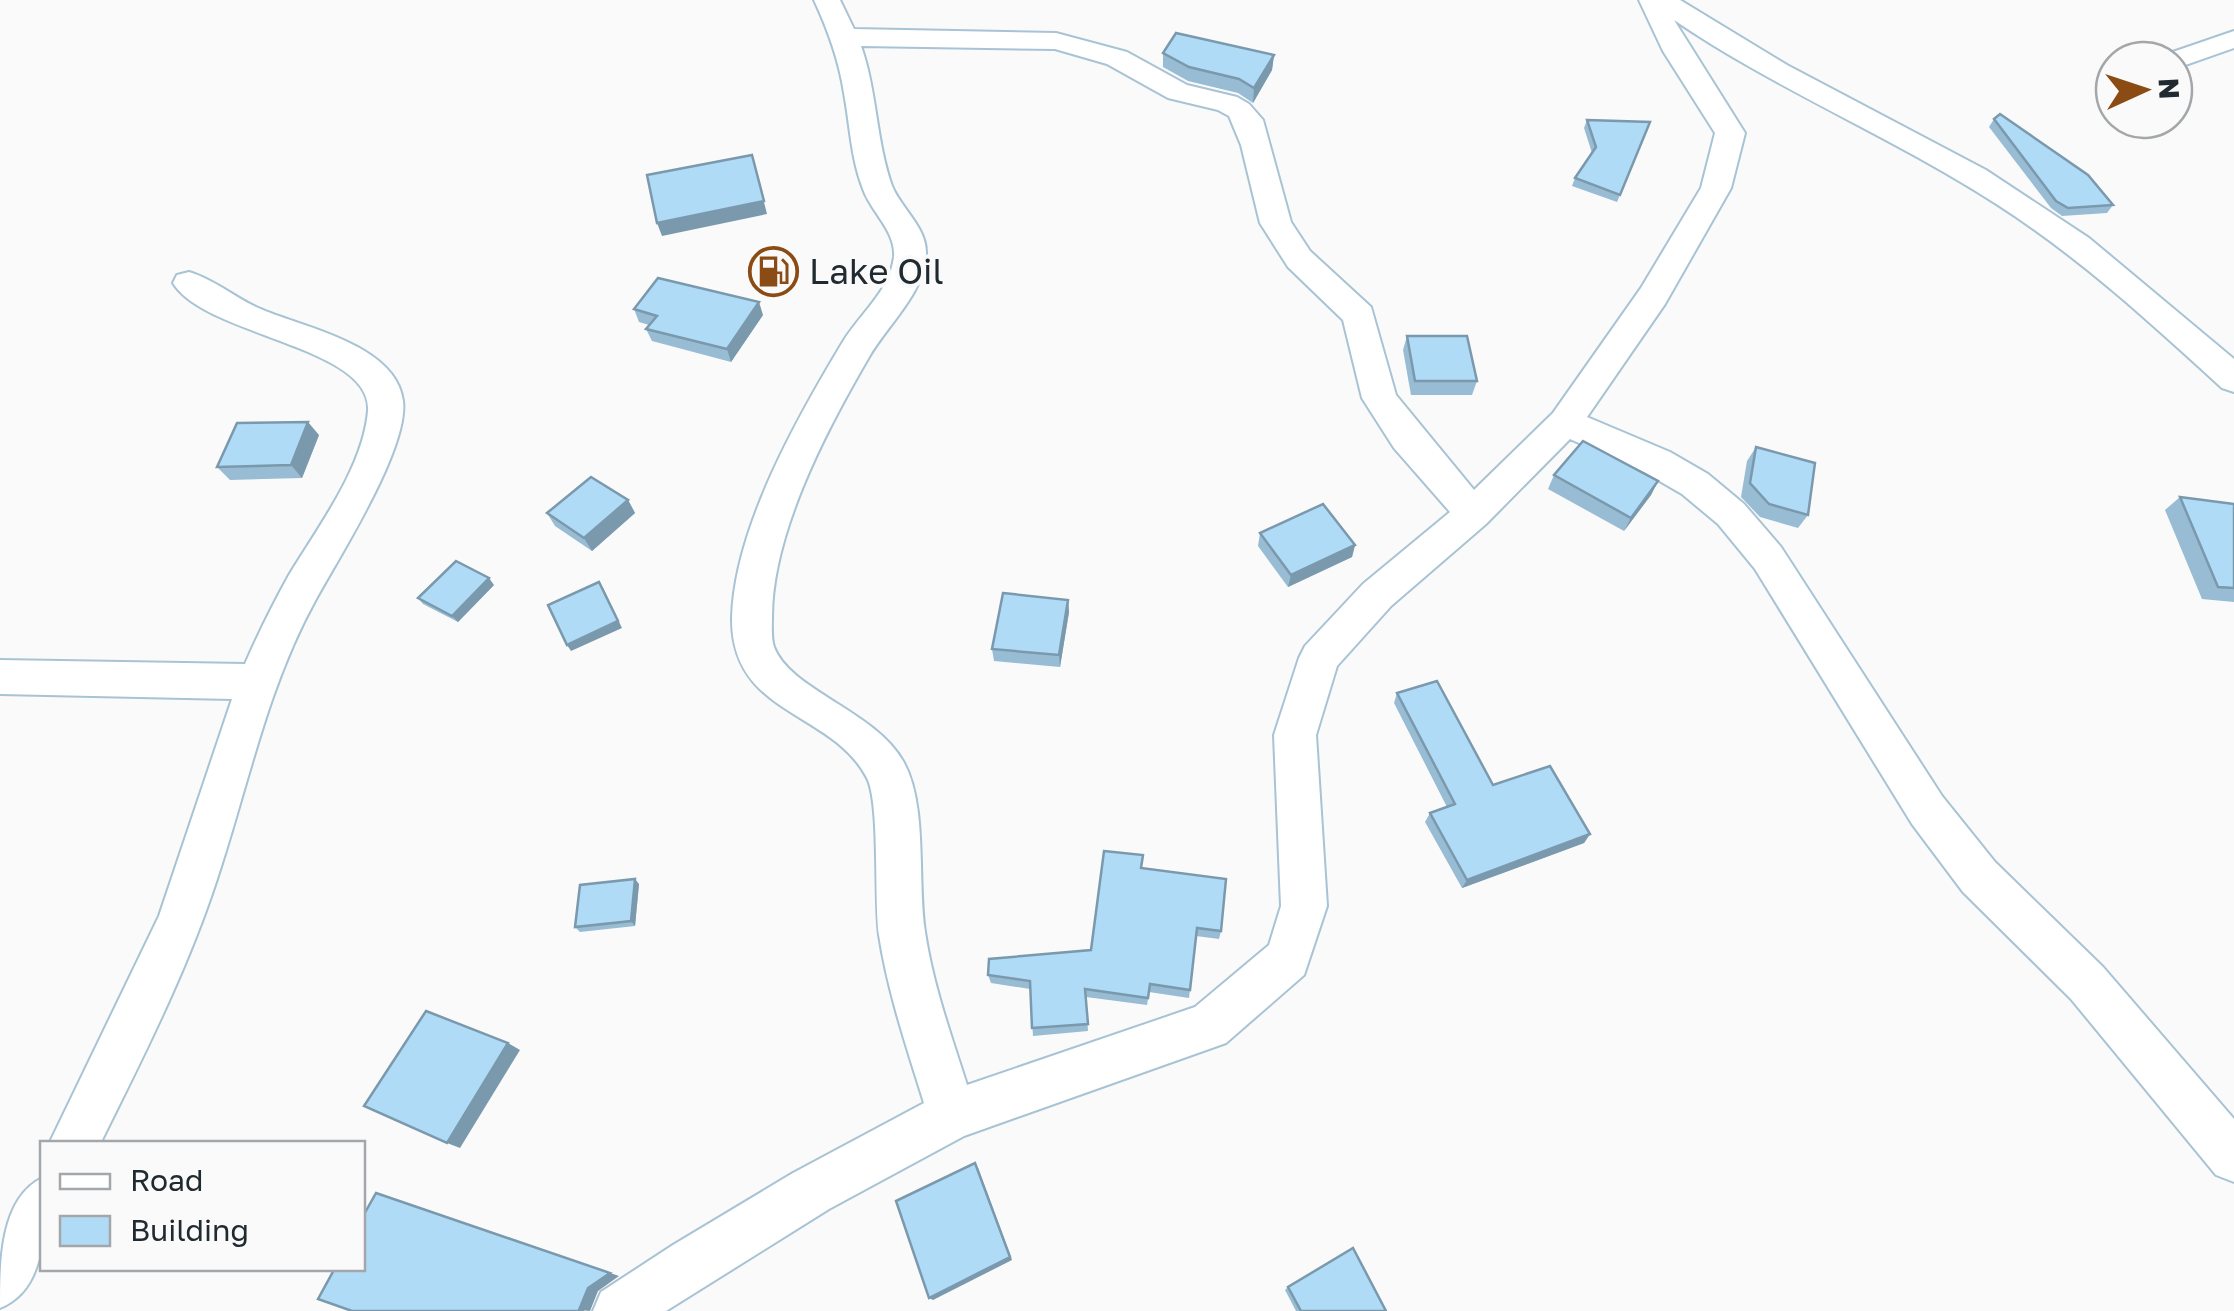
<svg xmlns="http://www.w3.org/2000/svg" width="2234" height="1311" font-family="'Golos Text',sans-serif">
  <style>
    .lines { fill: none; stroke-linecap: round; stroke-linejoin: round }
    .street-casing { stroke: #a8c3d4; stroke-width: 4 }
    .street { fill: #fff; fill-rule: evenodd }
    .wall { fill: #97bcd4 }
    .shaded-wall { fill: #7b99ad }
    .building { fill: #b0dbf7; stroke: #7b99ad; stroke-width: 2.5 }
    .labels { text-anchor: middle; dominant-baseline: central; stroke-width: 8; stroke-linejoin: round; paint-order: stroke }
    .poi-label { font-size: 35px; fill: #202a31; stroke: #fafafa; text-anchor: start }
  </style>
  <rect width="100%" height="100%" fill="#fafafa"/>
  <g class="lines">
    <defs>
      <g id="street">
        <path d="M 814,0 L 840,0 L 854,29 L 1056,33 L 1127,52 L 1187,85 L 1237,97 L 1249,104 L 1263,120 L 1291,222 L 1310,251 L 1371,307 L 1396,395 L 1474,490 L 1553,413 L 1641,288 L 1701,188 L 1715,133 L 1663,51 L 1639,0 L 1680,0 L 1787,65 L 1986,170 L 2089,238 L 2234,359 L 2234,392 L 2222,388 C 2151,323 2079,257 1998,205 C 1893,137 1777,90 1674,20 L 1745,133 L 1731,188 L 1665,304 L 1587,417 L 1670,452 L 1708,474 L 1744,504 L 1781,547 L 1942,796 L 1995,862 L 2103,967 L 2234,1119 L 2234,1182 L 2216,1175 L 2071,999 L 1963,892 L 1912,824 L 1755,569 L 1718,524 L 1682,494 L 1644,472 L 1570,439 L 1486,524 L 1391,606 L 1337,666 L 1316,735 L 1327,906 L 1304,975 L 1226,1043 L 964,1136 L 829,1209 L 666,1311 L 593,1311 L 601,1292 L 673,1245 L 793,1173 L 924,1103 C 907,1048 888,993 879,935 C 874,899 880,803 867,778 C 832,710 731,716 732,618 C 734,529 798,416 844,340 C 861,313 890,290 894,257 C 896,231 871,212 863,189 C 851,159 850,125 844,93 C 839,60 828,30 814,0 ZM 861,46 L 1055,49 L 1107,64 L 1168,98 L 1218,110 L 1229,116 L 1241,145 L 1260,223 L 1288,267 L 1343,320 L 1362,398 L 1394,448 L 1450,512 L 1363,584 L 1305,646 L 1299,658 L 1274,735 L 1281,906 L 1269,945 L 1195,1007 L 967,1085 C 951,1035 933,985 925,932 C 917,882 928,804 903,761 C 875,711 790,690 774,647 C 771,639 772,626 772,617 C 772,533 827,429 869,357 C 887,325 926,292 926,252 C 926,227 901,208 892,186 C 876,141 877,91 861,46 Z"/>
        <path d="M 2234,31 L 2234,48 L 2174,69 L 2174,60 L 2161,60 L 2164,55 Z"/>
        <path d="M 2114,68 L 2114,86 L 2103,83 L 2099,77 L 2103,71 Z"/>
        <path d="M 189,272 C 213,279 233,296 256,307 C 299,327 396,343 403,401 C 409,448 339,557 315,601 C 267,688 248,786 217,879 C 187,971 143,1057 100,1144 L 49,1144 L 159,916 L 232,699 L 0,694 L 0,660 L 245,664 C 258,634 273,604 289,575 C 318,527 363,468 368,411 C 373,346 205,336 173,283 L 177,275 Z"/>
        <path d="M 42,1178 C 45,1222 49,1288 0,1308 C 0,1262 0,1199 42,1178 Z"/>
      </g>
    </defs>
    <use href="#street" class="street-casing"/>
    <use href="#street" class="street"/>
  </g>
  <g class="wall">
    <path d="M 1163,53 L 1274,55 L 1272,70 L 1253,103 L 1238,93 L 1188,81 L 1163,67 Z"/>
    <path d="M 1994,119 L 2113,205 L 2107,213 L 2062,216 L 2051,208 L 1989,127 Z"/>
    <path d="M 1587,120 L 1650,122 L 1617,202 L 1572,186 L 1575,178 L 1592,153 L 1584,128 Z"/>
    <path d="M 634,309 L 763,315 L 731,362 L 652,341 L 646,329 L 649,325 L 639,322 Z"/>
    <path d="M 1407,336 L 1477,381 L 1472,395 L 1411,395 L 1403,350 Z"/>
    <path d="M 319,435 L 302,478 L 230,480 L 217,467 Z"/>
    <path d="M 1756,447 L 1808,515 L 1798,528 L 1760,517 L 1741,497 L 1747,461 Z"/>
    <path d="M 1554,475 L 1658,481 L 1651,495 L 1624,531 L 1548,489 Z"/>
    <path d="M 2180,497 L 2234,504 L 2234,602 L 2202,599 L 2165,510 Z"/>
    <path d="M 628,500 L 635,513 L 592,551 L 555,526 L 547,513 Z"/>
    <path d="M 1260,533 L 1355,545 L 1352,557 L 1288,587 L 1258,546 Z"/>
    <path d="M 494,585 L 458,622 L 423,604 L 418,598 Z"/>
    <path d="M 1068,600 L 1069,612 L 1060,667 L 994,661 L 992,649 Z"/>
    <path d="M 1397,693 L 1493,785 L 1590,834 L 1584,843 L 1462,888 L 1425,822 L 1430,813 L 1447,807 L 1394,703 Z"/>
    <path d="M 1142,868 L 1221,931 L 1219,939 L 1196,936 L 1189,998 L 1149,992 L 1147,1005 L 1086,997 L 1088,1031 L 1033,1036 L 1030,989 L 991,983 L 988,975 L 1091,950 Z"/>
    <path d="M 639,884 L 635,926 L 580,932 L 575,927 Z"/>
    <path d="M 1288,1287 L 1386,1311 L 1296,1311 L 1285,1290 Z"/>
  </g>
  <g class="shaded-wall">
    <path d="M 1274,55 L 1272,70 L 1253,103 L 1254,88 Z"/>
    <path d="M 752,155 L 767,214 L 662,236 L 657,223 Z"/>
    <path d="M 759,302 L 763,315 L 731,362 L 727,349 Z"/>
    <path d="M 308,422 L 319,435 L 302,478 L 291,465 Z"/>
    <path d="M 1658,481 L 1651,495 L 1624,531 L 1631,518 Z"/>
    <path d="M 628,500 L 635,513 L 592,551 L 584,538 Z"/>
    <path d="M 1355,545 L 1352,557 L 1288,587 L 1291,575 Z"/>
    <path d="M 489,578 L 494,585 L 458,622 L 452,616 Z"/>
    <path d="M 603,588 L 622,628 L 571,651 L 567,645 Z"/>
    <path d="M 1068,600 L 1069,612 L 1060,667 L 1059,655 Z"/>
    <path d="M 1590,834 L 1584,843 L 1462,888 L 1467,880 Z"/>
    <path d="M 635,879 L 639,884 L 635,926 L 631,921 Z"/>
    <path d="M 508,1043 L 520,1050 L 460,1148 L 447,1143 Z"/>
    <path d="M 978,1168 L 1012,1260 L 933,1300 L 929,1298 Z"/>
    <path d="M 376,1193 L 619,1276 L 598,1291 L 590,1311 L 579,1310 L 588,1288 Z"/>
  </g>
  <g class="building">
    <path d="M 1176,33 L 1274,55 L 1254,88 L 1239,79 L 1189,67 L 1163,53 Z"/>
    <path d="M 2000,114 L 2088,175 L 2113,205 L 2068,208 L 2056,201 L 1994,119 Z"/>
    <path d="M 1587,120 L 1650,122 L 1620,195 L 1575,178 L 1596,147 Z"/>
    <path d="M 752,155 L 764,201 L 657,223 L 647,175 Z"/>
    <path d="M 658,278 L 759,302 L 727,349 L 646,329 L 657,316 L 634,309 Z"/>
    <path d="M 1407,336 L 1467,336 L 1477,381 L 1415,381 Z"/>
    <path d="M 308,422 L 291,465 L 217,467 L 237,423 Z"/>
    <path d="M 1583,441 L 1658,481 L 1631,518 L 1554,475 Z"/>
    <path d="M 1756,447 L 1815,463 L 1808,515 L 1769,504 L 1750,483 Z"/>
    <path d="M 591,477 L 628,500 L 584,538 L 547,513 Z"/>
    <path d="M 2180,497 L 2234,504 L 2234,588 L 2218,587 Z"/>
    <path d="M 1323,504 L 1355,545 L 1291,575 L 1260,533 Z"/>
    <path d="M 456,561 L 489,578 L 452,616 L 418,598 Z"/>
    <path d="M 599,582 L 618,621 L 567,645 L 548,605 Z"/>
    <path d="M 1003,593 L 1068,600 L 1059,655 L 992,649 Z"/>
    <path d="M 1437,681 L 1493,785 L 1550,766 L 1590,834 L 1467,880 L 1430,813 L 1455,804 L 1397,693 Z"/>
    <path d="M 1104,851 L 1143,855 L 1141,868 L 1226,879 L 1221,931 L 1197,928 L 1190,990 L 1150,984 L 1148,998 L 1085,989 L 1088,1024 L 1032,1028 L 1030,981 L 988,975 L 989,959 L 1091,950 Z"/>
    <path d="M 635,879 L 631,921 L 575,927 L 580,885 Z"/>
    <path d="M 426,1011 L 508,1043 L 447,1143 L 364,1106 Z"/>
    <path d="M 975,1163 L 1010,1257 L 929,1298 L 896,1201 Z"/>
    <path d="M 376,1193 L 610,1273 L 588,1288 L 579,1310 L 584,1311 L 352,1311 L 318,1299 L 335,1268 L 362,1268 L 362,1218 Z"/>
    <path d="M 1353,1248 L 1386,1311 L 1301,1311 L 1288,1287 Z"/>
  </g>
  <defs>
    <symbol id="fuel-ring" viewBox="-11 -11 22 22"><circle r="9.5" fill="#fafafa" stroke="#8b4b14" stroke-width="1.5"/><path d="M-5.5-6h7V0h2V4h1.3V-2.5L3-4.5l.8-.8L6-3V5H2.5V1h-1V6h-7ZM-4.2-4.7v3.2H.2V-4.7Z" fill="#8b4b14"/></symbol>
  </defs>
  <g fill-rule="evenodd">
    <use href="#fuel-ring" x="746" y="244" width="55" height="55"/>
  </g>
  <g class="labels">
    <g class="poi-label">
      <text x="809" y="271">Lake Oil</text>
    </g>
  </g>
  <rect x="40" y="1141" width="325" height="130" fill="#fafafa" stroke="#a3a7aa" stroke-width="2.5"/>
  <rect x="60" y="1174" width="50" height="15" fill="#ffffff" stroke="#a3a7aa" stroke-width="2.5"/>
  <text x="130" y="1191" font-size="30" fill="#202a31">Road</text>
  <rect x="60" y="1216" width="50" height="30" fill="#b0dbf7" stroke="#a3a7aa" stroke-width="2.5"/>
  <text x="130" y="1241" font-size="30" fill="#202a31">Building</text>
  <g transform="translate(2144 90) rotate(87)"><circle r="48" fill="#fafafa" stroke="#a3a7aa" stroke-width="2.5"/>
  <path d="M0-8L18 38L0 25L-18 38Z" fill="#8b4b14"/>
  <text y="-15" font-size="28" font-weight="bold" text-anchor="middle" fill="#202a31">N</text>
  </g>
</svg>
